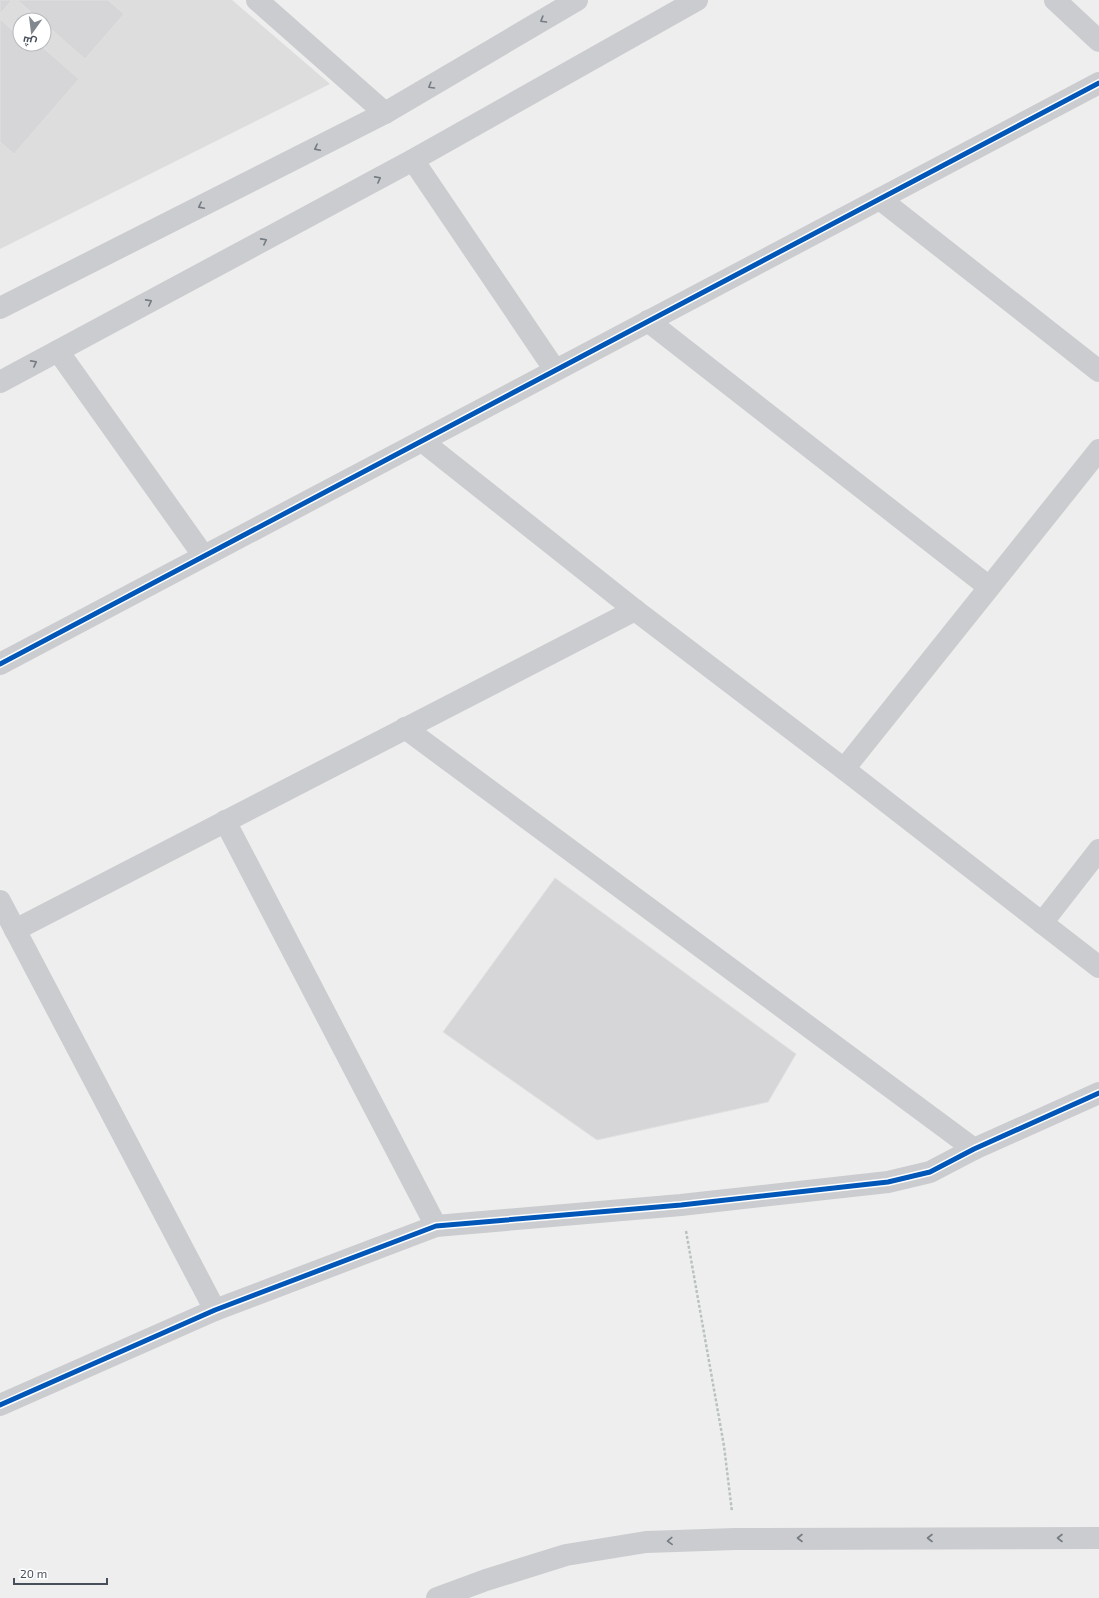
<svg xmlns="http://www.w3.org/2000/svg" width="1099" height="1598" font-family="'Exo 2',Cairo,sans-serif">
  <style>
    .education { fill: #ddddde; fill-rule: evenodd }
    .building { fill: #d6d6d8; stroke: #e0e0e1 }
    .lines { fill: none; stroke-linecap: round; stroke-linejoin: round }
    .path { stroke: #b8c3c1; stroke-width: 2.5; stroke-dasharray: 3 2; stroke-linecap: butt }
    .street { stroke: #cacccf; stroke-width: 22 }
    .cycleway-casing { stroke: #fff; stroke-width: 8 }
    .cycleway { stroke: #0057b8; stroke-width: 5 }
    .oneway { stroke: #747b83 }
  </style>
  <rect width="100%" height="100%" fill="#efeeee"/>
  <path class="education" d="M 0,0 L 232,0 L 330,84 L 0,249 ZM 20,20 L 44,20 L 44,44 L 20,44 Z"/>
  <g class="building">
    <path d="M 0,0 L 12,0 L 0,14 Z"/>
    <path d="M 17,0 L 108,0 L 124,14 L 85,59 L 44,23 L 44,20 L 40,20 Z"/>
    <path d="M 0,19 L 20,37 L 20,44 L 39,44 L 79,79 L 14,154 L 0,142 Z"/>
    <path d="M 555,878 L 796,1054 L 768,1102 L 597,1140 L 443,1032 Z"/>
  </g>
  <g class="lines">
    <path class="path" d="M 686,1231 L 724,1446 L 732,1512"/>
    <g class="street">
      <path d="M 257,0 L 385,113"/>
      <path d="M 1055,0 L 1099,41"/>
      <path d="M 413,160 L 555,370"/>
      <path d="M 880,199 L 1099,371"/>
      <path d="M 0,308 L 385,113 L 577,0"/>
      <path d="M 648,321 L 989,587"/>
      <path d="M 58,351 L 203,555"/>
      <path d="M 0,382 L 413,160 L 697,0"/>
      <path d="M 422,441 L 635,610 L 844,769 L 1099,967"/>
      <path d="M 0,664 L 1099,83"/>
      <path d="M 405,728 L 974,1149"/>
      <path d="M 844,769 L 1099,450"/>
      <path d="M 225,821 L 436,1226"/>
      <path d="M 0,901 L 215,1310"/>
      <path d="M 1042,923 L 1099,850"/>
      <path d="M 15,930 L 635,610"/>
      <path d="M 0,1405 L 215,1310 L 436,1226 L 681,1205 L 888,1182 L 930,1172 L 974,1149 L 1099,1093"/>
      <path d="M 437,1598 L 486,1580 L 566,1555 L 646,1542 L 735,1539 L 1099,1538"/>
    </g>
    <defs>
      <g id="cycleway">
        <path d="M 0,664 L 1099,83"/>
        <path d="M 0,1405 L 215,1310 L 436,1226 L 681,1205 L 888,1182 L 930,1172 L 974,1149 L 1099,1093"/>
      </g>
    </defs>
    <use href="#cycleway" class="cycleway-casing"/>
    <use href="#cycleway" class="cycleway"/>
  </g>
  <defs><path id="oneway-chevron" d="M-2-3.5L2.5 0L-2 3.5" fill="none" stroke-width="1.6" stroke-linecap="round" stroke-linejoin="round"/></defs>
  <g class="oneway">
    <use href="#oneway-chevron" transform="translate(543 20) rotate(149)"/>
    <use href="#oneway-chevron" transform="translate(431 86) rotate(149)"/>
    <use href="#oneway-chevron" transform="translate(317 148) rotate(153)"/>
    <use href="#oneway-chevron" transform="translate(378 179) rotate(-28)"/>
    <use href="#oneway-chevron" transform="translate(201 206) rotate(153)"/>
    <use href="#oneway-chevron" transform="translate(264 241) rotate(-28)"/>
    <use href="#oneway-chevron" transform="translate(149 302) rotate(-28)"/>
    <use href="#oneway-chevron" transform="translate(34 363) rotate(-28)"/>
    <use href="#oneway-chevron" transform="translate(800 1538) rotate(180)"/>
    <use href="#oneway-chevron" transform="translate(930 1538) rotate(180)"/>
    <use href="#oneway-chevron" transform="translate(1060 1538) rotate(180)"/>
    <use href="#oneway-chevron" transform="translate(670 1541) rotate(178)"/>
  </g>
  <g transform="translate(32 32) rotate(194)"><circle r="19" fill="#ffffff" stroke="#b5b9bd"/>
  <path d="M0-3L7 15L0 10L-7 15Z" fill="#81878e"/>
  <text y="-6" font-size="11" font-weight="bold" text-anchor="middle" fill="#464f5a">ش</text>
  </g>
  <path d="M14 1578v6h93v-6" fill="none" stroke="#464f5a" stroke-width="2"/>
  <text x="20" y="1578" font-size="12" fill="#464f5a" stroke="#ffffff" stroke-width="3" paint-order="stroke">20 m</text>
</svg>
